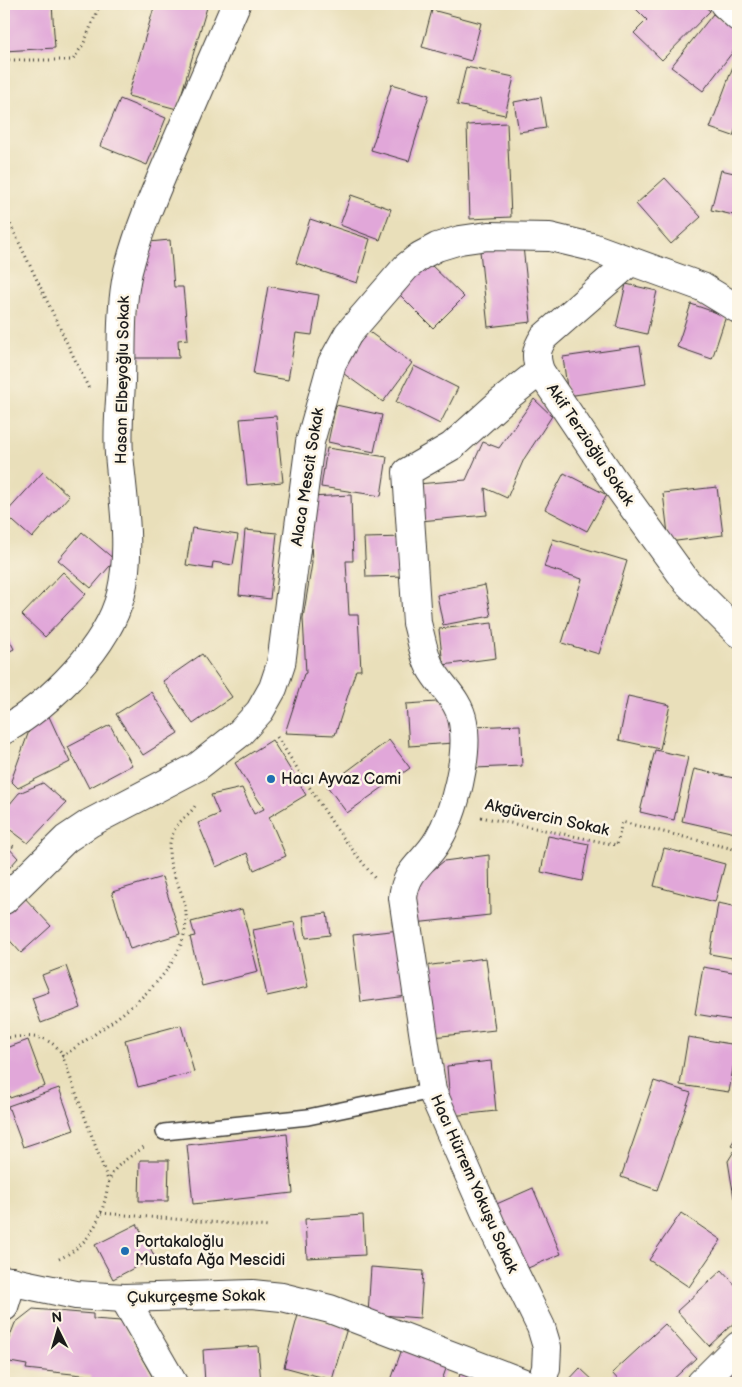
<svg xmlns="http://www.w3.org/2000/svg" width="742" height="1387" font-family="'Balsamiq Sans',sans-serif">
  <style>
    .building { fill: #e1a7d9 }
    .lines { fill: none; stroke-linecap: round; stroke-linejoin: round }
    .service-casing { stroke: #3b3934; stroke-width: 18 }
    .minor-casing { stroke: #3b3934; stroke-width: 30 }
    .path { stroke: #3b3934; stroke-width: 3; stroke-dasharray: 1 4; stroke-linecap: butt }
    .service { stroke: #fff; stroke-width: 15 }
    .minor { stroke: #fff; stroke-width: 28 }
    .poi-dot { fill: #1f6fb2; stroke: #fcf5e5; stroke-width: 2 }
    .labels { text-anchor: middle; dominant-baseline: central; stroke-width: 5; stroke-linejoin: round; paint-order: stroke }
    .street-label { font-size: 16px; fill: #1c1c1c; stroke: #fcf5e5 }
    .poi-label { font-size: 16px; fill: #1c1c1c; stroke: #fcf5e5; text-anchor: start }
  </style>
  <rect width="100%" height="100%" fill="#fcf5e5"/>
  <filter id="ink" filterUnits="userSpaceOnUse"><feTurbulence type="fractalNoise" baseFrequency=".02" numOctaves="2"/><feDisplacementMap in="SourceGraphic" scale="10" xChannelSelector="R" yChannelSelector="G"/><feConvolveMatrix kernelMatrix="1 2 1 2 8 2 1 2 1" color-interpolation-filters="sRGB"/></filter>
  <filter id="wash" filterUnits="userSpaceOnUse"><feTurbulence type="fractalNoise" baseFrequency=".0096" numOctaves="4" result="noise"/><feDisplacementMap in="SourceGraphic" scale="20" xChannelSelector="R" yChannelSelector="G"/><feGaussianBlur stdDeviation="1.12" result="paint"/><feColorMatrix in="noise" values="0 0 0 0 0 0 0 0 0 0 0 0 0 0 0 0 0 1.4 0 .05"/><feComposite in="paint" operator="in"/></filter>
  <g filter="url(#wash)">
    <rect width="100%" height="100%" fill="#e9dfba"/>
    <g id="blocks">
      <g class="building">
        <path d="M 4,4 L 52,4 L 55,48 L 4,51 Z"/>
        <path d="M 155,4 L 208,4 L 177,109 L 128,96 Z"/>
        <path d="M 631,4 L 702,4 L 710,11 L 662,60 L 634,33 L 647,20 Z"/>
        <path d="M 432,10 L 481,23 L 471,61 L 422,47 Z"/>
        <path d="M 713,14 L 738,33 L 738,45 L 703,91 L 671,67 Z"/>
        <path d="M 738,53 L 738,122 L 733,136 L 710,128 Z"/>
        <path d="M 466,67 L 514,77 L 505,115 L 457,105 Z"/>
        <path d="M 392,84 L 429,95 L 409,161 L 371,150 Z"/>
        <path d="M 541,97 L 546,128 L 519,132 L 514,102 Z"/>
        <path d="M 120,99 L 166,118 L 147,165 L 100,146 Z"/>
        <path d="M 507,123 L 511,217 L 470,219 L 467,125 Z"/>
        <path d="M 721,170 L 738,174 L 738,216 L 711,210 Z"/>
        <path d="M 665,178 L 701,217 L 671,244 L 636,204 Z"/>
        <path d="M 351,195 L 391,209 L 380,240 L 340,225 Z"/>
        <path d="M 310,219 L 370,239 L 357,283 L 296,263 Z"/>
        <path d="M 170,240 L 174,287 L 183,287 L 188,339 L 178,340 L 179,358 L 134,358 L 137,294 L 149,242 Z"/>
        <path d="M 523,246 L 531,322 L 488,327 L 480,251 Z"/>
        <path d="M 428,262 L 464,297 L 433,328 L 397,292 Z"/>
        <path d="M 626,284 L 657,291 L 647,334 L 616,327 Z"/>
        <path d="M 268,286 L 319,295 L 312,335 L 296,333 L 288,380 L 253,374 Z"/>
        <path d="M 691,304 L 726,316 L 712,359 L 677,347 Z"/>
        <path d="M 368,331 L 412,363 L 383,402 L 340,371 Z"/>
        <path d="M 640,346 L 646,384 L 568,396 L 563,357 Z"/>
        <path d="M 414,366 L 458,388 L 440,424 L 396,402 Z"/>
        <path d="M 534,399 L 552,416 L 524,459 L 507,498 L 485,488 L 487,515 L 420,521 L 417,484 L 466,480 L 483,442 L 499,448 Z"/>
        <path d="M 336,405 L 382,415 L 374,452 L 328,442 Z"/>
        <path d="M 276,416 L 283,482 L 247,485 L 240,419 Z"/>
        <path d="M 327,448 L 387,457 L 381,496 L 321,487 Z"/>
        <path d="M 43,472 L 69,496 L 32,538 L 5,514 Z"/>
        <path d="M 564,473 L 607,495 L 587,531 L 545,509 Z"/>
        <path d="M 717,487 L 723,535 L 669,542 L 663,493 Z"/>
        <path d="M 351,495 L 353,561 L 346,561 L 349,615 L 358,615 L 361,670 L 356,670 L 335,735 L 285,733 L 304,674 L 306,673 L 303,618 L 312,563 L 309,497 Z"/>
        <path d="M 192,528 L 238,535 L 233,565 L 213,562 L 212,569 L 186,565 Z"/>
        <path d="M 245,530 L 277,533 L 270,599 L 239,595 Z"/>
        <path d="M 82,532 L 115,560 L 91,588 L 58,560 Z"/>
        <path d="M 406,537 L 407,576 L 366,577 L 364,538 Z"/>
        <path d="M 553,539 L 627,561 L 599,654 L 562,643 L 582,579 L 544,567 Z"/>
        <path d="M 63,572 L 86,594 L 45,637 L 22,615 Z"/>
        <path d="M 485,585 L 491,616 L 443,625 L 437,595 Z"/>
        <path d="M 492,623 L 496,658 L 443,665 L 439,629 Z"/>
        <path d="M 4,629 L 14,649 L 4,654 Z"/>
        <path d="M 202,654 L 232,697 L 193,724 L 163,681 Z"/>
        <path d="M 151,692 L 178,733 L 143,755 L 116,714 Z"/>
        <path d="M 628,696 L 670,705 L 660,749 L 619,740 Z"/>
        <path d="M 452,701 L 454,743 L 409,746 L 406,704 Z"/>
        <path d="M 46,710 L 70,762 L 18,788 L 11,781 L 29,731 Z"/>
        <path d="M 110,725 L 132,765 L 89,788 L 68,747 Z"/>
        <path d="M 520,725 L 522,766 L 475,768 L 473,727 Z"/>
        <path d="M 272,740 L 306,795 L 269,817 L 286,856 L 254,870 L 247,853 L 216,867 L 198,823 L 219,814 L 211,795 L 242,788 L 254,814 L 264,809 L 235,763 Z"/>
        <path d="M 389,740 L 410,768 L 347,813 L 327,786 Z"/>
        <path d="M 655,750 L 688,757 L 674,820 L 640,812 Z"/>
        <path d="M 694,769 L 738,779 L 738,819 L 735,833 L 682,821 Z"/>
        <path d="M 43,783 L 66,803 L 28,843 L 4,825 L 4,811 L 19,793 Z"/>
        <path d="M 548,836 L 589,844 L 582,881 L 541,872 Z"/>
        <path d="M 4,846 L 7,846 L 18,858 L 4,874 Z"/>
        <path d="M 664,848 L 725,864 L 715,902 L 654,886 Z"/>
        <path d="M 489,855 L 490,915 L 414,923 L 416,884 L 444,861 Z"/>
        <path d="M 162,877 L 180,934 L 130,949 L 112,892 Z"/>
        <path d="M 23,896 L 51,926 L 21,953 L 4,934 L 4,914 Z"/>
        <path d="M 718,903 L 738,907 L 738,959 L 710,954 Z"/>
        <path d="M 242,909 L 258,972 L 202,986 L 190,937 L 195,936 L 191,922 Z"/>
        <path d="M 327,913 L 330,935 L 306,938 L 303,916 Z"/>
        <path d="M 294,922 L 308,987 L 267,996 L 253,930 Z"/>
        <path d="M 400,930 L 407,996 L 361,1002 L 353,935 Z"/>
        <path d="M 486,958 L 495,1030 L 433,1037 L 424,966 Z"/>
        <path d="M 66,966 L 81,1008 L 41,1023 L 32,998 L 49,992 L 42,975 Z"/>
        <path d="M 703,967 L 738,973 L 738,1021 L 695,1014 Z"/>
        <path d="M 181,1025 L 194,1072 L 138,1087 L 125,1040 Z"/>
        <path d="M 688,1037 L 737,1045 L 729,1092 L 680,1085 Z"/>
        <path d="M 28,1040 L 45,1086 L 10,1098 L 4,1081 L 4,1049 Z"/>
        <path d="M 491,1061 L 496,1111 L 451,1116 L 447,1066 Z"/>
        <path d="M 654,1081 L 691,1093 L 657,1190 L 621,1177 Z"/>
        <path d="M 59,1088 L 74,1130 L 23,1147 L 8,1106 Z"/>
        <path d="M 287,1134 L 293,1193 L 193,1204 L 187,1145 Z"/>
        <path d="M 738,1134 L 738,1202 L 734,1198 L 728,1161 L 736,1148 L 731,1145 Z"/>
        <path d="M 140,1160 L 169,1160 L 168,1201 L 139,1201 Z"/>
        <path d="M 533,1188 L 561,1254 L 521,1271 L 492,1206 Z"/>
        <path d="M 681,1213 L 721,1240 L 689,1287 L 649,1260 Z"/>
        <path d="M 363,1215 L 365,1255 L 307,1258 L 305,1219 Z"/>
        <path d="M 137,1224 L 155,1257 L 113,1279 L 95,1245 Z"/>
        <path d="M 371,1267 L 423,1271 L 420,1318 L 368,1314 Z"/>
        <path d="M 722,1270 L 738,1288 L 738,1319 L 709,1346 L 677,1311 Z"/>
        <path d="M 33,1309 L 93,1314 L 93,1319 L 121,1321 L 156,1383 L 91,1383 L 91,1376 L 26,1369 L 27,1365 L 4,1361 L 4,1351 L 15,1323 Z"/>
        <path d="M 298,1315 L 347,1328 L 332,1380 L 284,1367 Z"/>
        <path d="M 665,1324 L 696,1358 L 669,1383 L 621,1383 L 612,1373 Z"/>
        <path d="M 258,1346 L 261,1383 L 205,1383 L 203,1350 Z"/>
        <path d="M 402,1349 L 447,1366 L 441,1383 L 390,1383 Z"/>
        <path d="M 735,1366 L 738,1368 L 738,1383 L 725,1383 Z"/>
        <path d="M 580,1368 L 596,1383 L 566,1383 Z"/>
        <path d="M 460,1373 L 488,1383 L 458,1383 Z"/>
      </g>
    </g>
  </g>
  <g filter="url(#ink)">
    <use href="#blocks" fill-opacity="0" stroke="#3b3934" stroke-width="1"/>
    <g class="lines">
      <defs>
        <path id="service" d="M 164,1132 L 308,1117 L 432,1091"/>
        <g id="minor">
          <path d="M 724,4 L 738,17"/>
          <path d="M 630,262 L 544,337 C 536,349 535,356 540,371 L 614,481 L 687,582 L 738,633"/>
          <path d="M 540,371 L 502,401 L 452,446 L 407,472 L 417,623 C 421,637 423,653 430,667 C 440,686 459,699 463,722 C 469,755 455,812 438,840 C 425,863 406,868 403,898 L 432,1091 L 491,1225 L 541,1327 L 547,1347 L 546,1368 L 541,1383"/>
          <path d="M 4,730 C 50,704 108,647 121,594 C 132,548 123,500 119,454 C 117,430 120,406 121,382 C 122,345 120,307 128,271 C 139,227 158,185 176,143 C 196,97 216,50 236,4"/>
          <path d="M 4,900 L 66,839 L 90,823 L 197,767 L 239,734 L 260,711 L 273,688 L 281,664 L 310,442 L 332,363 L 348,334 L 406,267 L 420,256 L 437,247 L 460,240 L 488,236 L 550,237 L 592,247 L 702,287 L 738,309"/>
          <path d="M 4,1280 L 76,1295 L 124,1298 L 252,1294 L 282,1297 L 330,1309 L 524,1383"/>
          <path d="M 124,1298 L 173,1383"/>
          <path d="M 4,1307 L 12,1281"/>
          <path d="M 701,1383 L 738,1346"/>
        </g>
      </defs>
      <use href="#service" class="service-casing"/>
      <use href="#minor" class="minor-casing"/>
      <g class="path">
        <path d="M 4,60 L 73,60 L 84,43 L 100,4"/>
        <path d="M 4,211 L 89,389"/>
        <path d="M 277,737 L 335,827 L 376,880"/>
        <path d="M 481,817 L 617,845 L 622,822 L 738,850"/>
        <path d="M 4,841 L 14,847"/>
        <path d="M 4,1038 C 25,1036 46,1033 61,1052 L 109,1183"/>
        <path d="M 62,1057 C 106,1025 190,977 186,913 C 184,884 160,866 173,833 C 177,821 191,815 196,804"/>
        <path d="M 101,1213 L 270,1227"/>
        <path d="M 59,1259 C 86,1246 97,1228 105,1200 C 107,1191 108,1181 112,1174 C 119,1162 135,1154 145,1146"/>
      </g>
      <use href="#service" class="service"/>
      <use href="#minor" class="minor"/>
    </g>
  </g>
  <g class="poi-dot">
    <circle cx="271" cy="779" r="5"/>
    <circle cx="125" cy="1251" r="5"/>
  </g>
  <g class="labels">
    <g class="street-label">
      <text transform="translate(123 380) rotate(-89)">Hasan Elbeyoğlu Sokak</text>
      <text transform="translate(590 445) rotate(56)">Akif Terzioğlu Sokak</text>
      <text transform="translate(308 477) rotate(-81)">Alaca Mescit Sokak</text>
      <text transform="translate(547 818) rotate(12)">Akgüvercin Sokak</text>
      <text transform="translate(474 1184) rotate(66)">Hacı Hürrem Yokuşu Sokak</text>
      <text transform="translate(196 1297) rotate(-1)">Çukurçeşme Sokak</text>
    </g>
    <g class="poi-label">
      <text x="281" y="779">Hacı Ayvaz Cami</text>
      <text x="135" y="1242">Portakaloğlu<tspan x="135" dy="18">Mustafa Ağa Mescidi</tspan></text>
    </g>
  </g>
  <rect width="742" height="1387" fill="none" stroke="#fcf5e5" stroke-width="20"/>
  <g transform="translate(58 1330) rotate(355)" stroke="#fcf5e5" stroke-width="4" paint-order="stroke">
  <path d="M0-4L9 19L0 12L-9 19Z" fill="#1c1c1c"/>
  <text y="-8" font-size="14" font-weight="bold" text-anchor="middle" fill="#1c1c1c">N</text>
  </g>
</svg>
